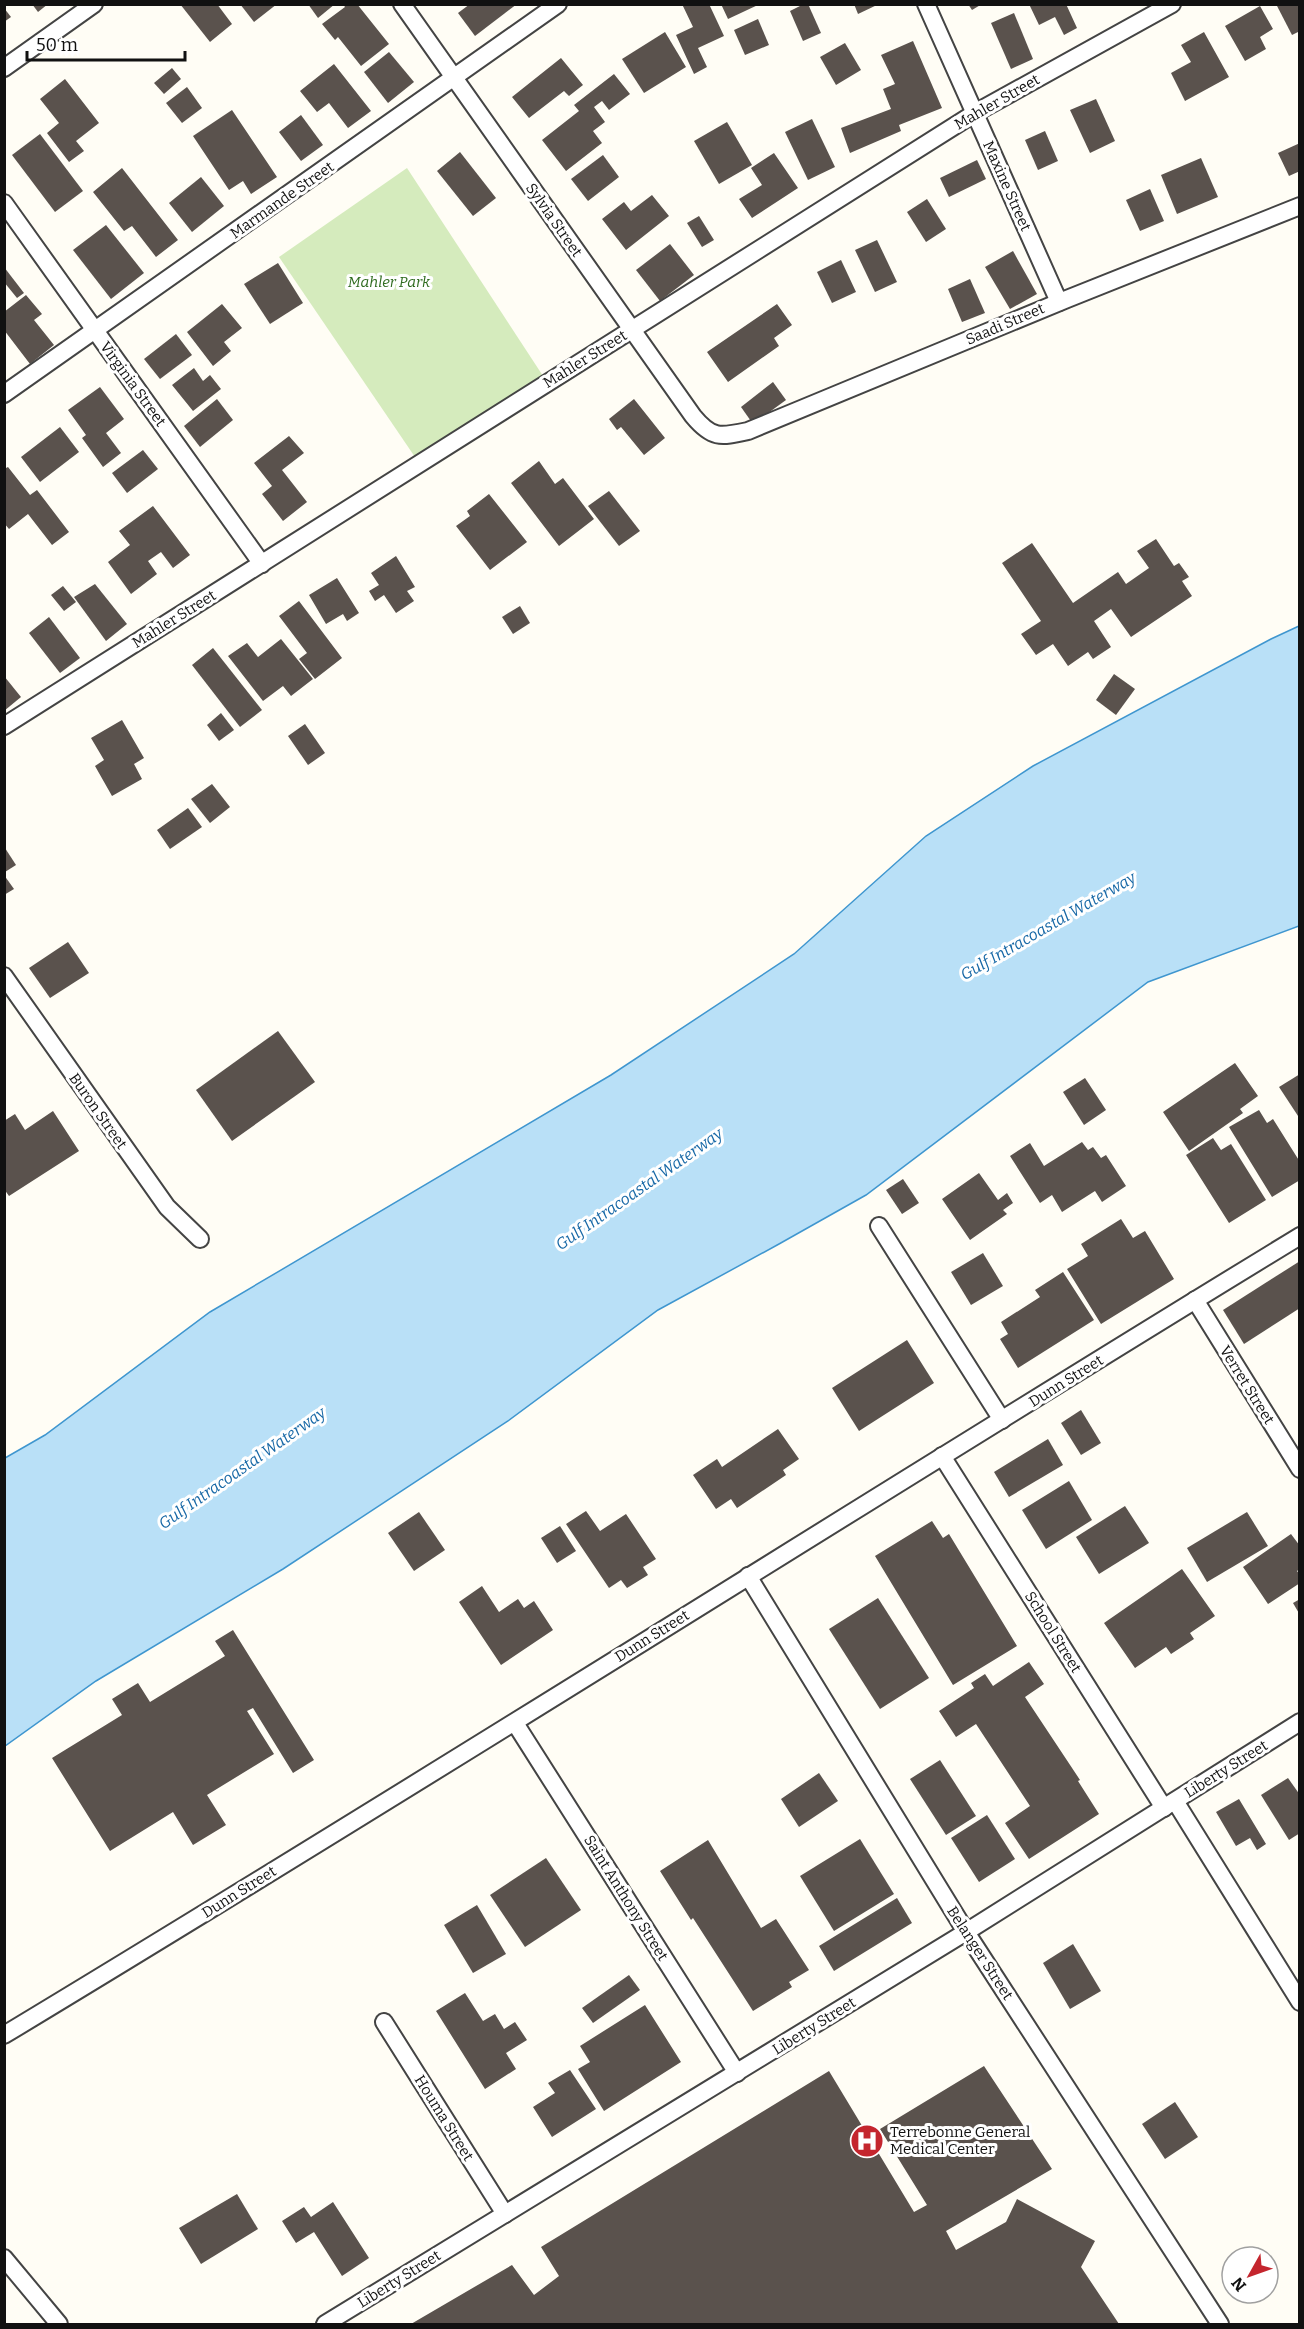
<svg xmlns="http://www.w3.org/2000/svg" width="1304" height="2329" font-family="Bitter,serif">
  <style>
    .green { fill: #d5ebbd }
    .water { fill: #b9e0f7; stroke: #3f96cf; stroke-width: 1.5 }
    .building { fill: #5a524d }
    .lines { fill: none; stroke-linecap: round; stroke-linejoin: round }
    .street-casing { stroke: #444; stroke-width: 20 }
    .street { stroke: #fff; stroke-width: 16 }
    .labels { text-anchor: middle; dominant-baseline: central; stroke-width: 6; stroke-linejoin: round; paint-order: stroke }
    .street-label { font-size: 15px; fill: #111; stroke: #fff }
    .park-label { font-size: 15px; font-style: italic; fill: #2f6b1f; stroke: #fff }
    .poi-label { font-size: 15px; fill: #111; stroke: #fff; text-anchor: start }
    .water-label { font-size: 16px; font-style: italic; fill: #1768a6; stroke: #fff }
  </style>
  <rect width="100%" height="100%" fill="#fffdf5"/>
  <path class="green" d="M 407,168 L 545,379 L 417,460 L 279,257 Z"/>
  <path class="water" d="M 1299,626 L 1299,926 L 1148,982 L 866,1195 L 779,1244 L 658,1310 L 508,1421 L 283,1569 L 96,1681 L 5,1746 L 5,1458 L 45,1435 L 210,1312 L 611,1075 L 794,954 L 926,836 L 1033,766 L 1271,639 Z"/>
  <g class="building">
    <path d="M 32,4 L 48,4 L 38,12 Z"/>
    <path d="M 180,4 L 217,4 L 232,24 L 210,42 Z"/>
    <path d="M 240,4 L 277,4 L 254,22 Z"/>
    <path d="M 308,4 L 335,4 L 318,18 Z"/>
    <path d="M 343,4 L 357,4 L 389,44 L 361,66 L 338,37 L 335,40 L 322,24 L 345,7 Z"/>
    <path d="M 470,4 L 517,4 L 475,36 L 458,13 Z"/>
    <path d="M 682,4 L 709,4 L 724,36 L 698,48 L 707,67 L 694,74 L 676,35 L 693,27 Z"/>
    <path d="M 721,4 L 760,4 L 728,19 Z"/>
    <path d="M 804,4 L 808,4 L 821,33 L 803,41 L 790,11 Z"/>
    <path d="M 854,4 L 879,4 L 858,14 Z"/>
    <path d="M 968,4 L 982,4 L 972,10 Z"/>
    <path d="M 1029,4 L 1066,4 L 1077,28 L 1064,35 L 1055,17 L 1039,25 Z"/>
    <path d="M 1276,4 L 1300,4 L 1300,31 L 1292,35 Z"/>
    <path d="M 1260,6 L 1273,29 L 1260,37 L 1266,49 L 1245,61 L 1225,26 Z"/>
    <path d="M 4,8 L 11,17 L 4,22 Z"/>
    <path d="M 1014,13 L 1033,59 L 1011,69 L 991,23 Z"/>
    <path d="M 758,19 L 769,45 L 745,55 L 734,30 Z"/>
    <path d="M 665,32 L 686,67 L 644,93 L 622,59 Z"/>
    <path d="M 1204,32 L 1229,77 L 1185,101 L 1171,73 L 1191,62 L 1181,45 Z"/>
    <path d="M 913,41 L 942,108 L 899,125 L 901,131 L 850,153 L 841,128 L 891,109 L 883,89 L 895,84 L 881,55 Z"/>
    <path d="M 845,43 L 861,70 L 836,85 L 820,57 Z"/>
    <path d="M 389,52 L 414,82 L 388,103 L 364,72 Z"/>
    <path d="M 561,58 L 583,85 L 569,96 L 564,91 L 529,118 L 512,97 Z"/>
    <path d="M 334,64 L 371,111 L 348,128 L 329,103 L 317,112 L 300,91 Z"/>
    <path d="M 172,68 L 181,79 L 164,94 L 154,83 Z"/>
    <path d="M 614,74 L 630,94 L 609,110 L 602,101 L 594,107 L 605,122 L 593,131 L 602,143 L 566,171 L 542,140 L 579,111 L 574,105 Z"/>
    <path d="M 65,79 L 99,123 L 76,141 L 84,151 L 69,162 L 47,133 L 59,123 L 40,99 Z"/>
    <path d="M 187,87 L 202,108 L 182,123 L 166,103 Z"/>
    <path d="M 1096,99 L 1115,141 L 1090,153 L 1070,110 Z"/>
    <path d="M 232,110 L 277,177 L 251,194 L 243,181 L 229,190 L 193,136 Z"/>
    <path d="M 301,115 L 323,145 L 301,161 L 279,132 Z"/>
    <path d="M 812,119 L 835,167 L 808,180 L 785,132 Z"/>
    <path d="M 727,122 L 752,165 L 719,184 L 694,141 Z"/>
    <path d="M 1045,131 L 1058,161 L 1038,170 L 1025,140 Z"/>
    <path d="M 40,134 L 83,191 L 55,212 L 12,155 Z"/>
    <path d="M 1300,143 L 1300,171 L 1289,176 L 1278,153 Z"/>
    <path d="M 460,152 L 496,198 L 473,216 L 437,171 Z"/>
    <path d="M 774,153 L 798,188 L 752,218 L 739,199 L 762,185 L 751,168 Z"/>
    <path d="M 603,155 L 619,177 L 588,201 L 571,179 Z"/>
    <path d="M 1201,158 L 1218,197 L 1177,214 L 1161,175 Z"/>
    <path d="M 977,160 L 986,179 L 949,197 L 940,178 Z"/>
    <path d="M 122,168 L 178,240 L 156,257 L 132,226 L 124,231 L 93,192 Z"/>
    <path d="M 201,177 L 224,206 L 192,232 L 169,203 Z"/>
    <path d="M 1150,189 L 1164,221 L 1140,231 L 1126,200 Z"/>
    <path d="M 652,195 L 669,216 L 626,250 L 602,219 L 624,202 L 631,211 Z"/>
    <path d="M 927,199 L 946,229 L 926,242 L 907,212 Z"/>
    <path d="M 699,216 L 714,240 L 702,247 L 687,223 Z"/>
    <path d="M 106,225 L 144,273 L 111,299 L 73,250 Z"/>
    <path d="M 877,240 L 897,282 L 875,292 L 855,250 Z"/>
    <path d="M 670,244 L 694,275 L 660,301 L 636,270 Z"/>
    <path d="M 1013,251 L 1037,294 L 1010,309 L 985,267 Z"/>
    <path d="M 841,260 L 856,292 L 832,303 L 817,272 Z"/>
    <path d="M 278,263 L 303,303 L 270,324 L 244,284 Z"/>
    <path d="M 4,267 L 24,293 L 17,298 L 4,282 Z"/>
    <path d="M 970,279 L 985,313 L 962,322 L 948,289 Z"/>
    <path d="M 26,295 L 42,314 L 34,320 L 54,345 L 30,364 L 4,330 L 4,312 Z"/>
    <path d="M 222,304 L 242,328 L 224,342 L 231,351 L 213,366 L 187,332 Z"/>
    <path d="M 777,304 L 792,325 L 774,338 L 779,346 L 728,382 L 707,352 Z"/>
    <path d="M 176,334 L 192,355 L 160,379 L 144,359 Z"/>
    <path d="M 194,368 L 203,381 L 210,375 L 221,389 L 193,411 L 172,385 Z"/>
    <path d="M 773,382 L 786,400 L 753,424 L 741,407 Z"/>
    <path d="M 100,387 L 124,419 L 106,433 L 121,453 L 103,467 L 82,438 L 86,435 L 68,410 Z"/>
    <path d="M 217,399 L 233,420 L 200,447 L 184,426 Z"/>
    <path d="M 634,399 L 665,438 L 644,455 L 621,427 L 617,430 L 609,419 Z"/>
    <path d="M 60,427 L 79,452 L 40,482 L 21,457 Z"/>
    <path d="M 289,436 L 304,453 L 282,470 L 307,502 L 283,521 L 262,494 L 272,486 L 254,463 Z"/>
    <path d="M 143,450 L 158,469 L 127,493 L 112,473 Z"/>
    <path d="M 539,461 L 555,484 L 563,478 L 594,519 L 559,546 L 511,483 Z"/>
    <path d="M 8,467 L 30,495 L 37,490 L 69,532 L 52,545 L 28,514 L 9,529 L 4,523 L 4,469 Z"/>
    <path d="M 609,491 L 640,531 L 619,546 L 588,506 Z"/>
    <path d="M 489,494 L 527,542 L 490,570 L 456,526 L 470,516 L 467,511 Z"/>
    <path d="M 153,506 L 190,555 L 173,568 L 161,552 L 148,561 L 157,574 L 131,594 L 108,562 L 130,545 L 119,531 Z"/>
    <path d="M 1156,539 L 1174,566 L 1179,563 L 1189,577 L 1182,581 L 1192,596 L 1131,637 L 1111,609 L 1094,621 L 1111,647 L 1093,659 L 1088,652 L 1068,666 L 1053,644 L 1036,655 L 1021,634 L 1041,621 L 1002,563 L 1032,543 L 1073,603 L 1118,572 L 1126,584 L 1149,568 L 1137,551 Z"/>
    <path d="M 396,556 L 415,587 L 407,591 L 414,601 L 396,613 L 384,595 L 375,601 L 369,591 L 379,585 L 371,573 Z"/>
    <path d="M 337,578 L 359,613 L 347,621 L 343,614 L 326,624 L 309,595 Z"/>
    <path d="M 95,584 L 127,624 L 106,641 L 74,597 Z"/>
    <path d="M 63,586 L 76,602 L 64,611 L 51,595 Z"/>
    <path d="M 299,601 L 342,658 L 315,679 L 299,659 L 307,653 L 279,616 Z"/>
    <path d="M 520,606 L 530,623 L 513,634 L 502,617 Z"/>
    <path d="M 49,617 L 80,658 L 60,673 L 29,633 Z"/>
    <path d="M 281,639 L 313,679 L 291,696 L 283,686 L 263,701 L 228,656 L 247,643 L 258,657 Z"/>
    <path d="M 213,648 L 262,710 L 240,727 L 192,665 Z"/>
    <path d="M 1114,674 L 1135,689 L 1116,715 L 1096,700 Z"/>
    <path d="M 4,676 L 21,697 L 4,711 Z"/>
    <path d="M 221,713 L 234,730 L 219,741 L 207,725 Z"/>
    <path d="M 122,720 L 144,758 L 134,764 L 142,779 L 112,796 L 95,766 L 104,760 L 91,738 Z"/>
    <path d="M 305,724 L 325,753 L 308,765 L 288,736 Z"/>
    <path d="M 212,784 L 230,807 L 210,823 L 191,799 Z"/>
    <path d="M 188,808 L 202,827 L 170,849 L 157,830 Z"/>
    <path d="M 5,848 L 16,865 L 5,872 Z"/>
    <path d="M 4,875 L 14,889 L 4,895 Z"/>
    <path d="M 68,942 L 89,973 L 50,998 L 29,968 Z"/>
    <path d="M 278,1031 L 315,1082 L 232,1141 L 196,1090 Z"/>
    <path d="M 1235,1063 L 1258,1096 L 1240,1109 L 1243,1113 L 1189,1151 L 1163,1112 Z"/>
    <path d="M 1300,1074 L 1300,1119 L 1279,1087 Z"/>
    <path d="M 1085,1078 L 1106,1110 L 1084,1125 L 1063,1092 Z"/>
    <path d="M 1259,1110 L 1267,1123 L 1273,1119 L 1300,1162 L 1300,1180 L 1272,1197 L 1229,1127 Z"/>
    <path d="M 53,1111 L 79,1151 L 9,1196 L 4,1189 L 4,1121 L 15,1114 L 25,1130 Z"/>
    <path d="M 1213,1138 L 1221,1150 L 1231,1144 L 1266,1200 L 1229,1223 L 1186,1155 Z"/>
    <path d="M 1082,1142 L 1088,1150 L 1093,1147 L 1101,1158 L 1106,1155 L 1126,1186 L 1102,1202 L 1095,1191 L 1062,1212 L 1052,1195 L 1040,1203 L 1010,1156 L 1030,1143 L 1044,1166 Z"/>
    <path d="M 979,1173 L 998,1200 L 1007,1193 L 1013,1203 L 1003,1210 L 1007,1214 L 970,1240 L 942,1199 Z"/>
    <path d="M 903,1179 L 919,1203 L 902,1214 L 886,1190 Z"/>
    <path d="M 1121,1219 L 1133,1238 L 1145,1231 L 1174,1279 L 1101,1324 L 1067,1269 L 1088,1256 L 1081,1244 Z"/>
    <path d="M 983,1253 L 1003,1286 L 971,1305 L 951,1272 Z"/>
    <path d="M 1300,1261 L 1300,1308 L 1244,1344 L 1223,1310 Z"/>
    <path d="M 1063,1272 L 1094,1320 L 1018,1368 L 1000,1339 L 1008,1334 L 1001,1322 L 1040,1297 L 1035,1290 Z"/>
    <path d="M 907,1340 L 934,1383 L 859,1431 L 832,1388 Z"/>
    <path d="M 1081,1410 L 1101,1443 L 1081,1455 L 1061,1423 Z"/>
    <path d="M 778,1429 L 799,1459 L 783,1470 L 786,1475 L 737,1508 L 731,1499 L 716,1509 L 693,1475 L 717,1459 L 722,1467 Z"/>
    <path d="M 1048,1439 L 1063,1465 L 1009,1497 L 994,1472 Z"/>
    <path d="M 1069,1481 L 1092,1520 L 1046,1549 L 1022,1510 Z"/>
    <path d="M 1125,1506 L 1149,1543 L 1099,1574 L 1076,1537 Z"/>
    <path d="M 586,1511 L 600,1531 L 626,1514 L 656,1559 L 643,1567 L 648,1575 L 627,1588 L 621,1580 L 609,1588 L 566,1524 Z"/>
    <path d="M 419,1512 L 445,1550 L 414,1571 L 388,1533 Z"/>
    <path d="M 1247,1512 L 1268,1546 L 1207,1582 L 1187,1548 Z"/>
    <path d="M 932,1521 L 943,1538 L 949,1534 L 1017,1646 L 953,1685 L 875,1556 Z"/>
    <path d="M 560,1526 L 576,1551 L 557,1563 L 541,1538 Z"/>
    <path d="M 1291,1534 L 1300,1546 L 1300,1569 L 1297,1571 L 1300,1575 L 1300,1583 L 1268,1604 L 1243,1567 Z"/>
    <path d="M 1182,1569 L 1215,1616 L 1190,1633 L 1194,1639 L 1171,1654 L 1166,1647 L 1135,1668 L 1104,1623 Z"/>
    <path d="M 482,1586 L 499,1612 L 518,1599 L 524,1608 L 534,1601 L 553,1630 L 501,1665 L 459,1602 Z"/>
    <path d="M 878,1598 L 929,1678 L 880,1709 L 829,1629 Z"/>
    <path d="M 1300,1599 L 1300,1615 L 1293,1603 Z"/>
    <path d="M 233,1630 L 314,1760 L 293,1773 L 253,1708 L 247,1711 L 274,1754 L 207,1795 L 226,1825 L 193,1845 L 173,1812 L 110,1851 L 52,1758 L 122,1715 L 112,1699 L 138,1683 L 150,1702 L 225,1656 L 215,1641 Z"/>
    <path d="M 1029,1662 L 1044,1684 L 1025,1697 L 1080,1780 L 1078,1781 L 1099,1814 L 1029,1859 L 1005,1823 L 1030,1806 L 976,1724 L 956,1737 L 939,1711 L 974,1688 L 971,1683 L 985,1674 L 993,1686 Z"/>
    <path d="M 940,1760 L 976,1816 L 946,1835 L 910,1779 Z"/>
    <path d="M 819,1773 L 838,1801 L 799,1827 L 781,1799 Z"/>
    <path d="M 1288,1778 L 1300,1795 L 1300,1833 L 1289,1840 L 1261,1795 Z"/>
    <path d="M 1239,1799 L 1266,1844 L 1257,1850 L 1250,1838 L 1236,1846 L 1216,1812 Z"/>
    <path d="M 987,1815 L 1015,1859 L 979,1882 L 951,1838 Z"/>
    <path d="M 860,1839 L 894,1894 L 834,1931 L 800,1876 Z"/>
    <path d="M 708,1840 L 761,1928 L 776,1919 L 809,1970 L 789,1982 L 792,1987 L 753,2011 L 693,1918 L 691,1920 L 660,1871 Z"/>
    <path d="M 546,1858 L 581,1910 L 525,1947 L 490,1895 Z"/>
    <path d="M 897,1898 L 912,1923 L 834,1971 L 819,1946 Z"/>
    <path d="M 477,1905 L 506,1954 L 473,1973 L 444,1925 Z"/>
    <path d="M 1073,1944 L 1101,1991 L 1070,2009 L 1043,1963 Z"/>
    <path d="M 629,1975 L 640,1990 L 593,2023 L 582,2008 Z"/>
    <path d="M 465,1993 L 483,2021 L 495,2014 L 504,2029 L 515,2022 L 527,2040 L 506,2053 L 516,2069 L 485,2089 L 436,2011 Z"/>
    <path d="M 645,2005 L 681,2062 L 604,2111 L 578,2069 L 590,2062 L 580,2046 Z"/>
    <path d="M 984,2066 L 1052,2169 L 946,2231 L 956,2250 L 1006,2222 L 1017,2199 L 1095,2241 L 1081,2267 L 1119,2324 L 411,2324 L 512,2265 L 534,2295 L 559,2276 L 541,2247 L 829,2071 L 914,2212 L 927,2205 L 880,2129 Z"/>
    <path d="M 570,2070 L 596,2109 L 552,2137 L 533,2107 L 555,2093 L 548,2083 Z"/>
    <path d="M 1175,2102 L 1198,2137 L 1165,2159 L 1142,2124 Z"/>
    <path d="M 237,2194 L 258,2229 L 201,2264 L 179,2228 Z"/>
    <path d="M 333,2202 L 369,2258 L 342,2276 L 314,2232 L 296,2243 L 282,2221 L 304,2207 L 311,2217 Z"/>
  </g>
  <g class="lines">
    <defs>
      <g id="street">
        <path d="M 402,4 L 693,416 C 712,439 720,437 748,431 L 1067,299 L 1300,206"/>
        <path d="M 926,4 L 1059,302"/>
        <path d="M 4,68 L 94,4"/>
        <path d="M 4,203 L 262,564"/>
        <path d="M 4,394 L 558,4"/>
        <path d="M 4,726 L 975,113 L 1172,4"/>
        <path d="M 4,976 L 167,1207 L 200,1239"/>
        <path d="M 879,1226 L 1002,1420"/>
        <path d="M 1195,1300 L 1300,1469"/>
        <path d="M 942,1456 L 1164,1808"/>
        <path d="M 748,1576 L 966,1932 L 1220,2324"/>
        <path d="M 515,1723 L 737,2073"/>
        <path d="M 1175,1801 L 1300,2002"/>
        <path d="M 384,2022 L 505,2214"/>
        <path d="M 4,2035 C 439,1773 867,1500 1300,1236"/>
        <path d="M 4,2258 L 59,2324"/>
        <path d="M 325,2324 L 966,1932 L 1300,1722"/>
      </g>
    </defs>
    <use href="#street" class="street-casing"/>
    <use href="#street" class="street"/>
  </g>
  <defs>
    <symbol id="hospital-disc" viewBox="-11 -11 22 22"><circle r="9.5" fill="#c4262e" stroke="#fff"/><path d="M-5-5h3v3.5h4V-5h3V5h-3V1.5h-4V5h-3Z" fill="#fff"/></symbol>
  </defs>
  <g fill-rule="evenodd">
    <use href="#hospital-disc" x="848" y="2122" width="38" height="38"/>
  </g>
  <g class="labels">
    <g class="street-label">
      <text transform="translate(997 102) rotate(-30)">Mahler Street</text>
      <text transform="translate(1007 186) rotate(66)">Maxine Street</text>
      <text transform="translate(282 200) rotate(-35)">Marmande Street</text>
      <text transform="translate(554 220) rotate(55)">Sylvia Street</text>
      <text transform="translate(1005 324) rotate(-23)">Saadi Street</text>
      <text transform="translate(585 359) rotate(-32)">Mahler Street</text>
      <text transform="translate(133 384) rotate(54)">Virginia Street</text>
      <text transform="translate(174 619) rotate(-32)">Mahler Street</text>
      <text transform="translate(98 1111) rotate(55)">Buron Street</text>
      <text transform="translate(1066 1381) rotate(-32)">Dunn Street</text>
      <text transform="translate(1247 1385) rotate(58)">Verret Street</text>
      <text transform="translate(1053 1632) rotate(58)">School Street</text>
      <text transform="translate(652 1636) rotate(-32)">Dunn Street</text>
      <text transform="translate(1226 1769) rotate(-32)">Liberty Street</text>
      <text transform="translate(239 1892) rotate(-32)">Dunn Street</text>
      <text transform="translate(626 1898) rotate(58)">Saint Anthony Street</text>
      <text transform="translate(980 1953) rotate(57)">Belanger Street</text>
      <text transform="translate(814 2026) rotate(-32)">Liberty Street</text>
      <text transform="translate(444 2118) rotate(58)">Houma Street</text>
      <text transform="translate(399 2279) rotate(-32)">Liberty Street</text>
    </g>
    <g class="park-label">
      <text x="389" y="282">Mahler Park</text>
    </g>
    <g class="poi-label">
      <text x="890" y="2132">Terrebonne General<tspan x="890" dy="17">Medical Center</tspan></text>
    </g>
    <g class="water-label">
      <text transform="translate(1048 926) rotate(-30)">Gulf Intracoastal Waterway</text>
      <text transform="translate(639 1189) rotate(-35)">Gulf Intracoastal Waterway</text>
      <text transform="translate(242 1468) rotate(-35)">Gulf Intracoastal Waterway</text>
    </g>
  </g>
  <rect width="1304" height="2329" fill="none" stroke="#111111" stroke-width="12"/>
  <g transform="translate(1250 2275) rotate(230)"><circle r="28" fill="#ffffff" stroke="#a0a0a0" stroke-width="1.5"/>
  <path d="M0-4.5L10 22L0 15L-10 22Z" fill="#c4262e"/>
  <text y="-9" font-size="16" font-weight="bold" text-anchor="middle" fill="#111111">N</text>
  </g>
  <path d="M27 51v9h158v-9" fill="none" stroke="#111111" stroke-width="3"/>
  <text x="36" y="51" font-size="18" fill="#111111" stroke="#ffffff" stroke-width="4.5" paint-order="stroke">50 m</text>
</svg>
